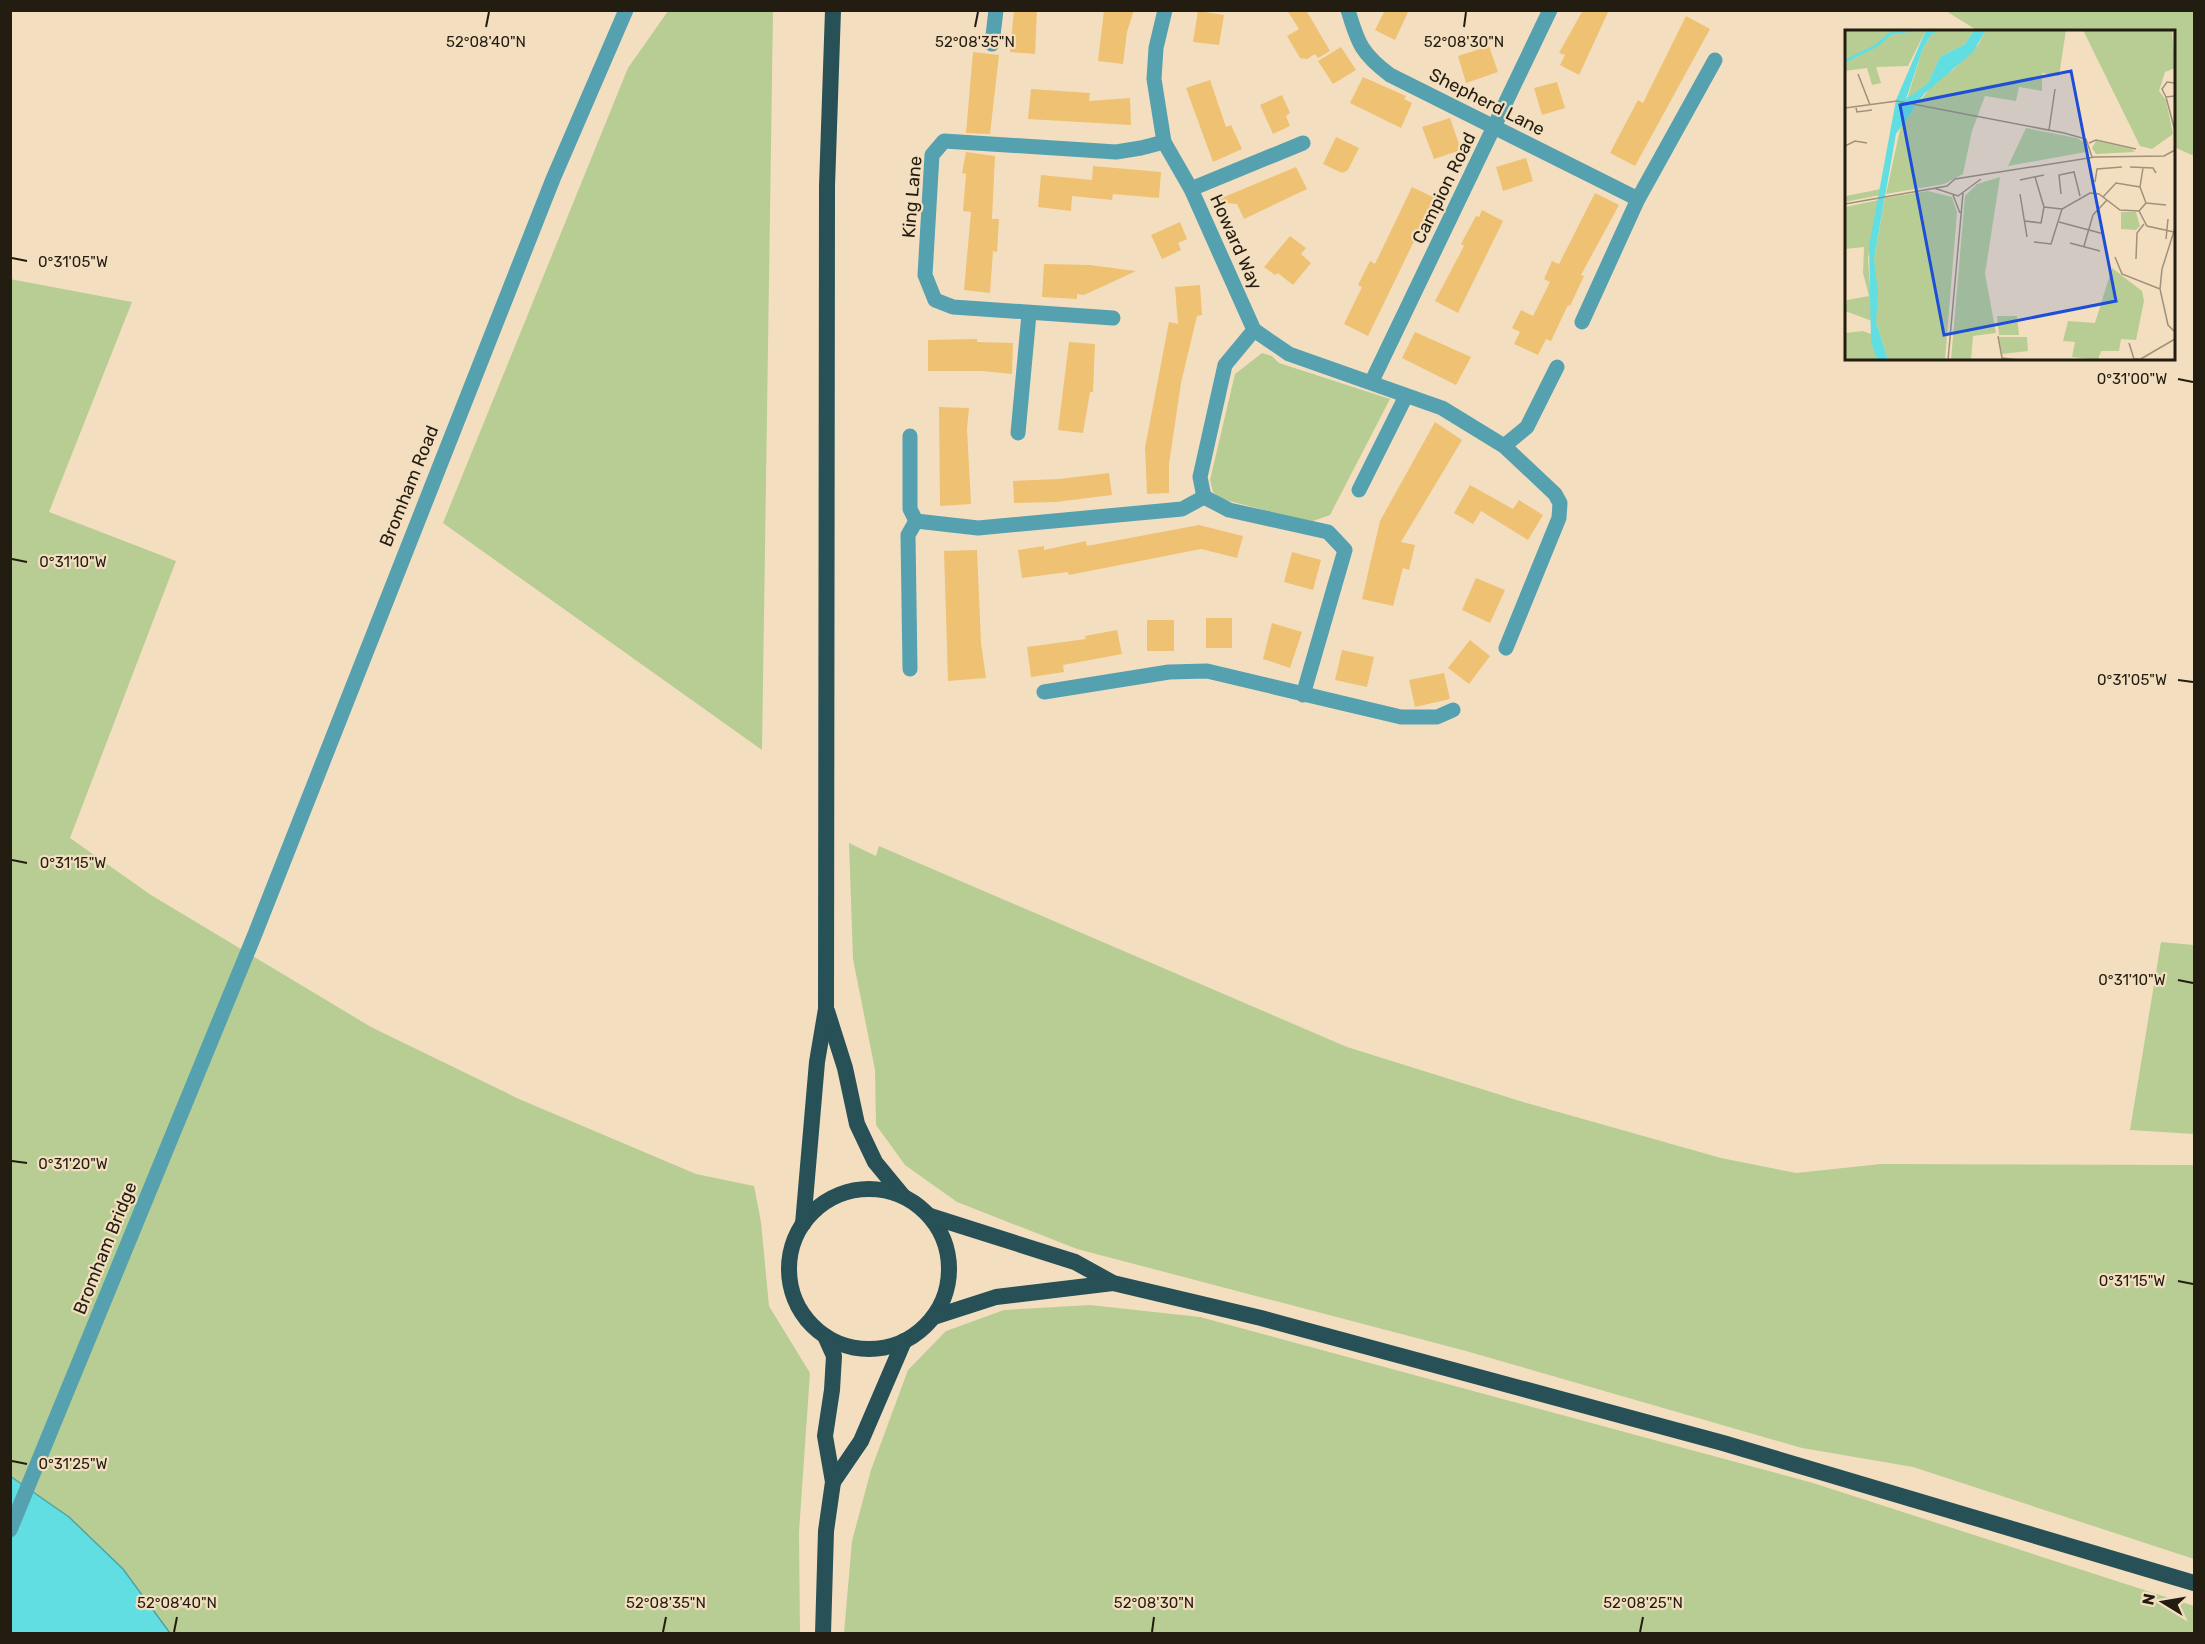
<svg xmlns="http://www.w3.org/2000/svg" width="2205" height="1644" font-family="Rubik,sans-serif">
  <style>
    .green { fill: #b8cd93 }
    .water { fill: #61dee1; stroke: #4ea4a2; stroke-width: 1.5 }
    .building { fill: #efc172 }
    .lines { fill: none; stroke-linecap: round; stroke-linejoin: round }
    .minor { stroke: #56a1af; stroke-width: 15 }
    .tertiary { stroke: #56a1af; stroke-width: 15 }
    .trunk { stroke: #275057; stroke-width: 16 }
    .ticks { fill: none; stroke: #231c10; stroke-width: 2 }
    .labels { text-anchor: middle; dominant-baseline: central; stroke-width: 4.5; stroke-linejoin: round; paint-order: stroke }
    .street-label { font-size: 18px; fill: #231c10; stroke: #f3dfc0 }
    .inset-river { fill: none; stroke: #61dee1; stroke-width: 3 }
    .inset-road { fill: none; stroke: #a0917a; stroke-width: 1.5 }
    .view { fill: #1d4ed8; fill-opacity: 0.15; stroke: #1d4ed8; stroke-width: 3 }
    .inset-edge { fill: none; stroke: #231c10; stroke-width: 3 }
    .ticks-label { font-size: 15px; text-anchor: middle; fill: #231c10; stroke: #f3dfc0; stroke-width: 4.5; stroke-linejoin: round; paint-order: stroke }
  </style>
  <rect width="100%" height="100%" fill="#f3dfc0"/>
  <g class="green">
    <path d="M 770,11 L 773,12 L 762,750 L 443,523 L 628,68 L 668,11 Z"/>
    <path d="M 1946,11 L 2194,11 L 2194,156 L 2174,147 L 2174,32 L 1978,31 Z"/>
    <path d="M 10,279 L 132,302 L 49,512 L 176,561 L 70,838 L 151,895 L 371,1027 L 519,1099 L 696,1174 L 754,1186 L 761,1222 L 769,1306 L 810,1373 L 799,1532 L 800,1633 L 170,1633 L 123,1569 L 69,1517 L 11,1476 Z"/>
    <path d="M 1262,353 L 1272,356 L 1279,363 L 1390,399 L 1330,515 L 1313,521 L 1300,519 L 1221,499 L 1213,492 L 1210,480 L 1235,374 Z"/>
    <path d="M 849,843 L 876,856 L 879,846 L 1347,1047 L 1520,1101 L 1721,1158 L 1796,1173 L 1881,1164 L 2194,1165 L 2194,1559 L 1913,1467 L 1802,1448 L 1466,1351 L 1077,1249 L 957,1202 L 905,1165 L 876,1125 L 875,1070 L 853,959 Z"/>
    <path d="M 2161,942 L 2194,945 L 2194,1134 L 2130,1130 Z"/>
    <path d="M 1090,1305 L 1200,1317 L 1813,1483 L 2194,1606 L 2194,1633 L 844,1633 L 852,1541 L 871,1470 L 908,1370 L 946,1331 L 1004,1310 Z"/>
  </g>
  <path class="water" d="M 10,1476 L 69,1517 L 123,1569 L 170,1633 L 11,1633 Z"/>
  <g class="building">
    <path d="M 1014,10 L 1037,10 L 1035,54 L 1010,52 Z"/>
    <path d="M 1104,10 L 1134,10 L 1127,32 L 1123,64 L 1098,61 Z"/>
    <path d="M 1287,10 L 1306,10 L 1330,51 L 1318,58 L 1315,54 L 1307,59 L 1300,58 L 1287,36 L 1299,29 Z"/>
    <path d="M 1385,10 L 1409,10 L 1395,40 L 1375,30 Z"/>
    <path d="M 1583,10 L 1609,10 L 1579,75 L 1560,65 L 1565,55 L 1559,53 Z"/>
    <path d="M 1198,11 L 1224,15 L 1219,45 L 1193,42 Z"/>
    <path d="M 1686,16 L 1710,29 L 1635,166 L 1610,153 L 1638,100 L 1643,103 Z"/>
    <path d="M 1489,46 L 1498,72 L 1466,83 L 1458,56 Z"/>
    <path d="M 1341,47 L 1356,70 L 1333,84 L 1318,61 Z"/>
    <path d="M 973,52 L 999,55 L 990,134 L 966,133 Z"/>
    <path d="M 1363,77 L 1406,96 L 1404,99 L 1412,103 L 1401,128 L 1350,103 Z"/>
    <path d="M 1210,80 L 1226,127 L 1231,125 L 1242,149 L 1213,162 L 1186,88 Z"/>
    <path d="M 1557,82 L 1565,108 L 1542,115 L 1534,88 Z"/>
    <path d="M 1031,89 L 1090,93 L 1089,101 L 1130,98 L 1131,125 L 1028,119 Z"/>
    <path d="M 1282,95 L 1290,113 L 1286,116 L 1290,126 L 1273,134 L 1260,105 Z"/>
    <path d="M 1450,118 L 1461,150 L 1434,159 L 1422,127 Z"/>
    <path d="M 1336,137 L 1359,148 L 1348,170 L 1342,173 L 1323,164 Z"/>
    <path d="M 966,152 L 995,156 L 992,219 L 999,219 L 997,252 L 993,251 L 990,293 L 964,290 L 971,212 L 963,211 L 966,174 L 962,173 Z"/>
    <path d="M 1526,158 L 1533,181 L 1503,191 L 1496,167 Z"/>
    <path d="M 1093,166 L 1161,172 L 1159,198 L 1113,194 L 1112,200 L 1072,196 L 1071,211 L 1038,207 L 1041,175 L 1092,180 Z"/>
    <path d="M 1296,167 L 1307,189 L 1244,219 L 1237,204 L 1212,202 Z"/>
    <path d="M 1412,187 L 1435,198 L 1368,336 L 1344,324 L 1362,287 L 1358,285 L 1370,261 L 1375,264 Z"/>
    <path d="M 1595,193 L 1619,205 L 1581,275 L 1584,276 L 1570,306 L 1568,305 L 1551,341 L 1546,339 L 1538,355 L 1514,344 L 1520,332 L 1512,328 L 1521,310 L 1533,316 L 1550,282 L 1544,279 L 1552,261 L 1559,264 Z"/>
    <path d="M 1482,210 L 1503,221 L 1458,313 L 1435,301 L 1464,246 L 1461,244 L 1476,216 L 1479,217 Z"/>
    <path d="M 1180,222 L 1187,239 L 1178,243 L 1181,250 L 1162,259 L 1151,235 Z"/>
    <path d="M 1290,236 L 1306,248 L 1301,254 L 1311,263 L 1293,285 L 1278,273 L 1275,275 L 1264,267 Z"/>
    <path d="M 1044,264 L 1089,265 L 1136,271 L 1084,295 L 1077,294 L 1077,299 L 1042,297 Z"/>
    <path d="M 1200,285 L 1202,315 L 1197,316 L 1181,383 L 1169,464 L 1169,493 L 1147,494 L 1145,448 L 1169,322 L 1178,324 L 1175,287 Z"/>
    <path d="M 1415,332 L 1471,357 L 1456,385 L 1402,358 Z"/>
    <path d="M 977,339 L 977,342 L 1013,343 L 1012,374 L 982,371 L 928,371 L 928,340 Z"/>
    <path d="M 1069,342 L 1095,344 L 1093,392 L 1090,392 L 1083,433 L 1058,430 Z"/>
    <path d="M 939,407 L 969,408 L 967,429 L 971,504 L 940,506 Z"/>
    <path d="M 1435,422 L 1462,440 L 1401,542 L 1415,545 L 1409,570 L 1403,568 L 1393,606 L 1362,599 L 1380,521 Z"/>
    <path d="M 1109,473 L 1112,495 L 1056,502 L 1014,503 L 1013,481 L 1059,479 Z"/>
    <path d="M 1470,485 L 1513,509 L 1519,500 L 1543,515 L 1528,540 L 1481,511 L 1473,524 L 1454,513 Z"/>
    <path d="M 1199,525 L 1243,536 L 1237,558 L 1201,549 L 1069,575 L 1068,572 L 1022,578 L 1018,550 L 1044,546 L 1044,550 L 1086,541 L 1087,546 Z"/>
    <path d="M 977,550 L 981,643 L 986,678 L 948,681 L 944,551 Z"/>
    <path d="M 1292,552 L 1321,560 L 1313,590 L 1284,582 Z"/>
    <path d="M 1476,578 L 1505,590 L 1490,623 L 1462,610 Z"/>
    <rect x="1206" y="618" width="26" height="30"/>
    <rect x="1147" y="620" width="27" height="31"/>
    <path d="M 1272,623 L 1302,632 L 1290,668 L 1263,659 Z"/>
    <path d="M 1117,630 L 1122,654 L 1063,665 L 1064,672 L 1031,677 L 1027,647 L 1086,639 L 1085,636 Z"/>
    <path d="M 1470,640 L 1490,656 L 1469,684 L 1448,668 Z"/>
    <path d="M 1342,650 L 1374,657 L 1367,687 L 1335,680 Z"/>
    <path d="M 1444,673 L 1450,699 L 1415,707 L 1409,680 Z"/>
  </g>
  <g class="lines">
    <g class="minor">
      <path d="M 1165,10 L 1156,48 L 1154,79 L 1164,142 L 1191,189 L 1254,330 L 1289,354 L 1442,408 L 1504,446 L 1555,494 L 1560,503 L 1559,518 L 1506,648"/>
      <path d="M 1348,10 C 1358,44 1362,54 1390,75 L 1638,199"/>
      <path d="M 992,44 L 996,10"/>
      <path d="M 1191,189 L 1303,143"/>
      <path d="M 1113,318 L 953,307 L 935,300 L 925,275 L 932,155 L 944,141 L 1116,152 L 1141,148 L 1164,142"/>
      <path d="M 1582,322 L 1638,199 L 1715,60"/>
      <path d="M 1372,381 L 1550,10"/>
      <path d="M 1018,433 L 1029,314"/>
      <path d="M 910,436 L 910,509 L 916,521"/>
      <path d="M 1504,446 L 1527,427 L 1557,367"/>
      <path d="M 1359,490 L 1406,396"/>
      <path d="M 1204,497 L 1229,510 L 1328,532 L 1345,550 L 1303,695"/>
      <path d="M 916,521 L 978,528 L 1182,509 L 1204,497 L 1200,477 L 1225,365 L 1254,330"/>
      <path d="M 910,669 L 908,535 L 916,521"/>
      <path d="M 1044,692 L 1169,672 L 1207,671 L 1401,717 L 1437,717 L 1453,710"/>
    </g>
    <path class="tertiary" d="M 10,1530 L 255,934 L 553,179 L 626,10"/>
    <g class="trunk">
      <path d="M 827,1011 L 845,1068 L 857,1124 L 875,1162 L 903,1196"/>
      <circle cx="869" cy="1269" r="80"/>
      <path d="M 930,1216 L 1075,1262 L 1113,1283 L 1261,1318 L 1723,1443 L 2194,1583"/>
      <path d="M 803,1224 L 817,1062 L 826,1009 L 827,186 L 833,10"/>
      <path d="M 934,1317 L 996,1297 L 1113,1283"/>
      <path d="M 833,1482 L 861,1441 L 904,1341"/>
      <path d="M 823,1634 L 826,1531 L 833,1482 L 825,1436 L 832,1390 L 834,1356 L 825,1336"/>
    </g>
  </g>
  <path class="ticks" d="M 486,27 L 489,12M 975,27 L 978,12M 1464,27 L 1466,12M 12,258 L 27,261M 2178,379 L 2193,382M 12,559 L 27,562M 2178,680 L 2193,682M 12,860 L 27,863M 2178,980 L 2193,983M 12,1161 L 27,1163M 2178,1281 L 2193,1284M 12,1461 L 27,1464M 174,1632 L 177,1617M 663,1632 L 666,1617M 1152,1632 L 1154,1617M 1640,1632 L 1643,1617"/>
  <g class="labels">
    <g class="street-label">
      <text transform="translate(1487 102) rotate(27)">Shepherd Lane</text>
      <text transform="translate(1444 188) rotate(-64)">Campion Road</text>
      <text transform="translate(912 197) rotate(-85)">King Lane</text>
      <text transform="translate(1236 242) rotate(66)">Howard Way</text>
      <text transform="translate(409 486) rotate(-68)">Bromham Road</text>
      <text transform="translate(105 1248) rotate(-68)">Bromham Bridge</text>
    </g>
  </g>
  <g transform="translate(1845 30)">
    <rect width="330" height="330" fill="#f3dfc0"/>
    <path d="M 0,0 L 81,0 L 63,36 L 31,37 L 36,53 L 27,55 L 22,38 L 0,41 ZM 97,0 L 129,0 L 120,14 L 95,27 L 83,53 L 62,69 L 78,18 L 87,4 ZM 141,0 L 221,0 L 214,46 L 197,43 L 197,61 L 174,57 L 171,71 L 140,66 L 127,101 L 118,144 L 99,154 L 41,164 L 56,95 L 93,48 L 108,40 L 133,15 ZM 238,0 L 327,0 L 330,38 L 320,42 L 314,61 L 321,70 L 328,104 L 307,119 L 295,116 ZM 181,98 L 232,108 L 239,112 L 241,122 L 163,136 ZM 251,111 L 287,119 L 290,122 L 251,124 L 247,118 ZM 155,147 L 140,244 L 151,303 L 128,306 L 126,330 L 106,330 L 120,166 L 132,154 ZM 0,150 L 1,166 L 36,159 L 35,165 L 0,172 ZM 83,161 L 107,167 L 112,182 L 100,330 L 43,330 L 31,292 L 29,229 L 40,168 ZM 34,170 L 23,228 L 27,291 L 0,281 L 2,270 L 24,266 L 18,243 L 19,217 L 0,219 L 0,177 ZM 276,182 L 291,182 L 295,196 L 291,200 L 276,199 ZM 267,238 L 297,261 L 299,271 L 291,310 L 276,309 L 274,321 L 256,321 L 253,330 L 227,327 L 230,312 L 218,311 L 223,291 L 250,293 ZM 152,286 L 172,286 L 174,305 L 154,305 ZM 18,301 L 26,304 L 32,330 L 0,330 L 0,303 ZM 154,307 L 182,307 L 183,321 L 157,324 Z" fill="#b8cd93"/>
    <path d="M 81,0 L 97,0 L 87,4 L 78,18 L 61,69 L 83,53 L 95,27 L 120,14 L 129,0 L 141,0 L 128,22 L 79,64 L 51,104 L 29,229 L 33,263 L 31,292 L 43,330 L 32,330 L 26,311 L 24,216 L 51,70 Z" fill="#61dee1"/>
    <path class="inset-river" d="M 0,31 L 31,16 L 46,3 L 68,0"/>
    <path class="inset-road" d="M 13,44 L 25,75M 330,53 L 322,52 L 317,59 L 321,67 L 330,66M 321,67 L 330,101M 0,78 L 52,71 L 219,103 L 241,109 L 247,127M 11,78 L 12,82 L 27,80M 204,100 L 210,59M 244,113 L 251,110 L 291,119M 0,116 L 10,111 L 22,113M 285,137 L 308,138 L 311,143M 190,147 L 199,177 L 217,179M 175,150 L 199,145M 250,152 L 252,139 L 277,137M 295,157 L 298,138M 89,158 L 113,166 L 136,149M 175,164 L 182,207M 216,164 L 214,145 L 229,142 L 235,166M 108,165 L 115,183M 258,167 L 271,153 L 295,157 L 301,173 L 294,181M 301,173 L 321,175M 0,174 L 102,156 L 110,149 L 250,127 L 319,126 L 330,120M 180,191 L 196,193 L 199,177M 214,192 L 259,204M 330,198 L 317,239 L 315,259 L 323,295 L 330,302M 321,209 L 323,189M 189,212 L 206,214 L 217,179 L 245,163 L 254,164 L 275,180 L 294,181 L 302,196 L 329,202M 225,213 L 255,221M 239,216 L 248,185 L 262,170M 270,227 L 277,244 L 315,259M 291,229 L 292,203 L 299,194M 153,306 L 157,328 L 173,330M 284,313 L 289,329 L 294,329M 103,330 L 118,163M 294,330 L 330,309"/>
    <path class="view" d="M 226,41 L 271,271 L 99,305 L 55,75 Z"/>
    <rect width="330" height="330" class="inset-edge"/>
  </g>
  <g class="ticks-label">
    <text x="486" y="47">52°08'40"N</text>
    <text x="975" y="47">52°08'35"N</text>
    <text x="1464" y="47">52°08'30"N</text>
    <text x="73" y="267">0°31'05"W</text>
    <text x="2132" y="384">0°31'00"W</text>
    <text x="73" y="567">0°31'10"W</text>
    <text x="2132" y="685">0°31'05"W</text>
    <text x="73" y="868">0°31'15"W</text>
    <text x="2132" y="985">0°31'10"W</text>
    <text x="73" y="1169">0°31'20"W</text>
    <text x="2132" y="1286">0°31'15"W</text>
    <text x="73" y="1469">0°31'25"W</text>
    <text x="177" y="1608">52°08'40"N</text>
    <text x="666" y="1608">52°08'35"N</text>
    <text x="1154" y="1608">52°08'30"N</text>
    <text x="1643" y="1608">52°08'25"N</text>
  </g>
  <rect width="2205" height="1644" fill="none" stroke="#231c10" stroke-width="24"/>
  <g transform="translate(2163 1602) rotate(281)" stroke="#f3dfc0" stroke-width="4.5" paint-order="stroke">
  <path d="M0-4.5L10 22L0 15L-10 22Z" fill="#231c10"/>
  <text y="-9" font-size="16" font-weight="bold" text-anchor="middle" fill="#231c10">N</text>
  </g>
</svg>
